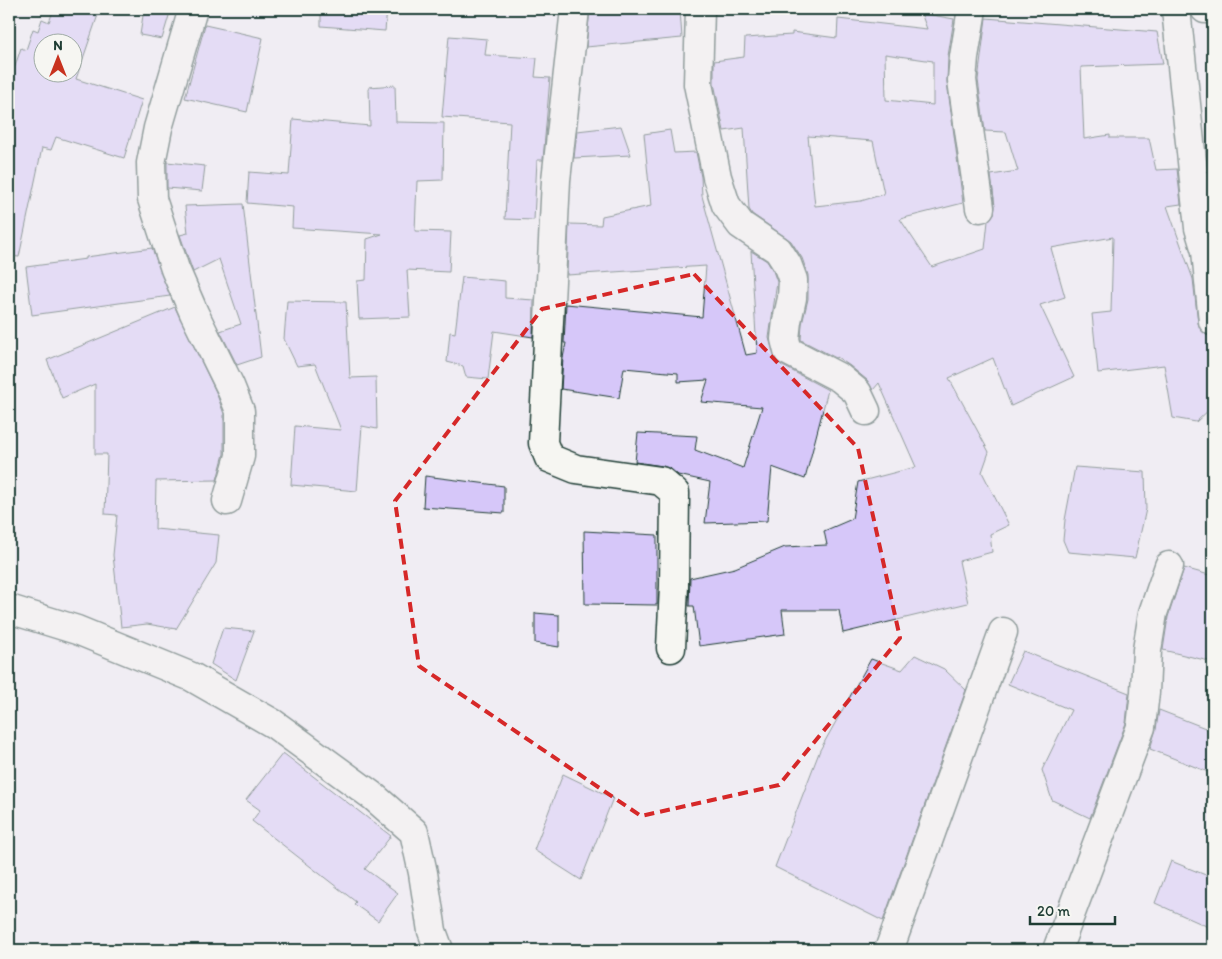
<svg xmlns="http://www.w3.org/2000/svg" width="1222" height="959" font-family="Itim,sans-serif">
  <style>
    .building { fill: #d6c7f9; stroke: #1f3d34; fill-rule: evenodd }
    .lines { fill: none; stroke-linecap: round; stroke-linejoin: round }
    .minor-casing { stroke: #1f3d34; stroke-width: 31 }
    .minor { stroke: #f6f6f2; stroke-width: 28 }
    .marked { fill: none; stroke: #d62828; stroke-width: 4; stroke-dasharray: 10 6; stroke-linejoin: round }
  </style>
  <rect width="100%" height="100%" fill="#f0edf3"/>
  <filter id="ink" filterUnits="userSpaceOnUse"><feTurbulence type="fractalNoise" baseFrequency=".02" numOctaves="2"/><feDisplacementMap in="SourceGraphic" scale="10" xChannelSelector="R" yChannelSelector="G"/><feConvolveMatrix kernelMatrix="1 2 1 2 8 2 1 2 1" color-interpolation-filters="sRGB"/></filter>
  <g filter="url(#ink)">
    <g class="building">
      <path d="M 54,9 L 100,9 L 76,79 L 142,100 L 124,158 L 56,137 L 51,150 L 42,148 L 19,257 L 9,256 L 9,84 L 21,48 L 26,50 L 33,29 L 38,31 L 42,19 L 49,22 ZM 42,42 L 72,42 L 72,72 L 42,72 Z"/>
      <path d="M 144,9 L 171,9 L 162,39 L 140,35 Z"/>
      <path d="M 321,9 L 387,9 L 385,31 L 321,26 Z"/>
      <path d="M 590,10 L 628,12 L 628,10 L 680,10 L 682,38 L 586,47 Z"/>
      <path d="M 921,13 L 954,19 L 948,56 L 947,82 L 963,203 L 900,219 L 932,267 L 985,249 L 988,221 L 994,214 L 995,206 L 991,175 L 1018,171 L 1006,132 L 985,131 L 978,80 L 986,18 L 1157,32 L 1163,64 L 1081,67 L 1084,139 L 1110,135 L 1110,138 L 1149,138 L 1156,170 L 1177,169 L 1181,204 L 1167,206 L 1193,279 L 1198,323 L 1201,330 L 1206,335 L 1210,336 L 1211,408 L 1196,422 L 1173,418 L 1164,365 L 1098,373 L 1092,314 L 1111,312 L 1113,237 L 1051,248 L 1065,297 L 1040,305 L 1074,377 L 1011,406 L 993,358 L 949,378 L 989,452 L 982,472 L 1009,525 L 990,534 L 992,552 L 959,561 L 968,603 L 843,633 L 839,610 L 782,610 L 785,634 L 699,646 L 694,606 L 689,606 L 690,578 L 735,568 L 785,547 L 827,545 L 824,531 L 852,519 L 858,482 L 916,467 L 879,383 L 873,390 L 867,380 L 850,366 L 837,357 L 836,358 L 801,340 L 802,324 L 808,299 L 808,275 L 802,258 L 791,241 L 752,214 L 749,209 L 744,128 L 724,131 L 714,83 L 714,61 L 744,57 L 745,38 L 792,35 L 792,32 L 837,38 L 838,19 L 927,29 ZM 885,54 L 933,61 L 933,105 L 886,100 ZM 808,136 L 873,141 L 884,194 L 861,201 L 815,206 Z"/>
      <path d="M 205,25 L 263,38 L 247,112 L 185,98 Z"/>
      <path d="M 449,36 L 487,39 L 485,55 L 537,58 L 535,77 L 550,78 L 543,160 L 537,160 L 534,220 L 505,219 L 510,122 L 442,117 Z"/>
      <path d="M 395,85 L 396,122 L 444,123 L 443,180 L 417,181 L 415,231 L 451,232 L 449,272 L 407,270 L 410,317 L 359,319 L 357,281 L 366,280 L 367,239 L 382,234 L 292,228 L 293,207 L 247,203 L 249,172 L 289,175 L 293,119 L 370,126 L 369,87 Z"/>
      <path d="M 621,126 L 631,155 L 574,158 L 577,131 Z"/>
      <path d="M 670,130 L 674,153 L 696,152 L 701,177 L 702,196 L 746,355 L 757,353 L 751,251 L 767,261 L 773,271 L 777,282 L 769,338 L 776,360 L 781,365 L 828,390 L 805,479 L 772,467 L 767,521 L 705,523 L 710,482 L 678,475 L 671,469 L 663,466 L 635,462 L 638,433 L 697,436 L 695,450 L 743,468 L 762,407 L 701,402 L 708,380 L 678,382 L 678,373 L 624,368 L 619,398 L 561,389 L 563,358 L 566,343 L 564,343 L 566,304 L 702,317 L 706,266 L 567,275 L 569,224 L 601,225 L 602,216 L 651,206 L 644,134 Z"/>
      <path d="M 167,162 L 205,166 L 202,191 L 167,188 Z"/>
      <path d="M 243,204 L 261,357 L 237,365 L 220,331 L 241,324 L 219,259 L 193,272 L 180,235 L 188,233 L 185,206 Z"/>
      <path d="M 152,248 L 170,296 L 32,315 L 26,267 L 86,259 L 86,257 Z"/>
      <path d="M 462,277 L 505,281 L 505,298 L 534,300 L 533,337 L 494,331 L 488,379 L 466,377 L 463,366 L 447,362 L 450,332 L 455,333 Z"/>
      <path d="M 287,301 L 346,302 L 350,378 L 376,377 L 377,429 L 362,426 L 357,491 L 291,485 L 295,426 L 341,430 L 315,364 L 297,366 L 284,339 Z"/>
      <path d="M 175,307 L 216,392 L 224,414 L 224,454 L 217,480 L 156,481 L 155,529 L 219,535 L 216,563 L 176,629 L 147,624 L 121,627 L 113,555 L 117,515 L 105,514 L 107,454 L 95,454 L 95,384 L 62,398 L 47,360 Z"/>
      <path d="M 1075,467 L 1145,472 L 1146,509 L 1135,558 L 1068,552 L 1063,540 L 1065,520 Z"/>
      <path d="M 425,476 L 504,486 L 504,513 L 423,507 Z"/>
      <path d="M 584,531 L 657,535 L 657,605 L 585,604 Z"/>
      <path d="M 1184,568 L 1213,576 L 1213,662 L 1163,650 L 1168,617 Z"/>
      <path d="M 535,613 L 559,615 L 559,647 L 535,643 Z"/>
      <path d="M 223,628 L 254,631 L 236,680 L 211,664 Z"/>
      <path d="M 1023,651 L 1129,693 L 1126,723 L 1090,818 L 1052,800 L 1042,770 L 1071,710 L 1008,684 Z"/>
      <path d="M 915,655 L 944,669 L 966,690 L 883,921 L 775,867 L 820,750 L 871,659 L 902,670 Z"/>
      <path d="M 1159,710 L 1213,731 L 1213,774 L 1150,749 L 1156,729 Z"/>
      <path d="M 283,753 L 391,836 L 365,869 L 398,893 L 378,921 L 354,904 L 356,902 L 252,821 L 260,810 L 246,800 Z"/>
      <path d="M 563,774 L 613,798 L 581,880 L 534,850 Z"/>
      <path d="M 1171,861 L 1213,878 L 1213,929 L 1155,903 Z"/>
    </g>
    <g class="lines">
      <defs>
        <g id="minor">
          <path d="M 193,9 L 158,128 L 151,163 L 152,199 L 175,269 L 194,313 L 230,386 L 240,411 L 240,456 L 227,501"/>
          <path d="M 575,9 L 556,180 L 543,443 L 549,458 L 576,469 L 661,481 L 675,493 L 674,586 L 671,648"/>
          <path d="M 700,9 L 698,84 L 717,177 L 726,205 L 741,225 L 778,250 L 787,264 L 793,280 L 792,298 L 787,321 L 785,339 L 788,351 L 840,378 L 857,392 L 866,411"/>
          <path d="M 972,9 L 964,57 L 962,80 L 980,208"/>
          <path d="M 1176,9 L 1199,228 L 1206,251 L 1213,321"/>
          <path d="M 1205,9 L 1213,9"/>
          <path d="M 9,609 L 77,630 L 192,677 L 274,724 L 374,797 L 414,832 L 423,873 L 432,931 L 439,950"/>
          <path d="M 889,950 L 1003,632"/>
          <path d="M 1057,950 L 1141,727 L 1145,692 L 1147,650 L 1153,613 L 1169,566"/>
        </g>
      </defs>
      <use href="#minor" class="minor-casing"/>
      <use href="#minor" class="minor"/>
    </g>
  </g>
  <path d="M0 0H1222V959H0ZM 694,274 L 858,448 L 900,638 L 779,785 L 641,816 L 419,666 L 395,501 L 542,309 Z" fill="#f0edf3" fill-opacity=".55" fill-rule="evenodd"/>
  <path class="marked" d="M 694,274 L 858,448 L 900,638 L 779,785 L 641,816 L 419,666 L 395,501 L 542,309 Z"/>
  <rect width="1222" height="959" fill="none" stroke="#f6f6f2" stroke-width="30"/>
  <rect x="15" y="15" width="1192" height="929" fill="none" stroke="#1f3d34" stroke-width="2" filter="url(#ink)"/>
  <g transform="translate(58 58)"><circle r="24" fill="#f6f6f2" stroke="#a0aca6"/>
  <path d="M0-4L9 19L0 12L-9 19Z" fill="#c8321e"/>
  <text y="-8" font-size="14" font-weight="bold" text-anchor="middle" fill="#1f3d34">N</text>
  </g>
  <path d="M1030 916v8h85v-8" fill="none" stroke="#1f3d34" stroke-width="2.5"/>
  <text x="1037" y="916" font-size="15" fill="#1f3d34" stroke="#f6f6f2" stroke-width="4" paint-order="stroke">20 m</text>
</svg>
